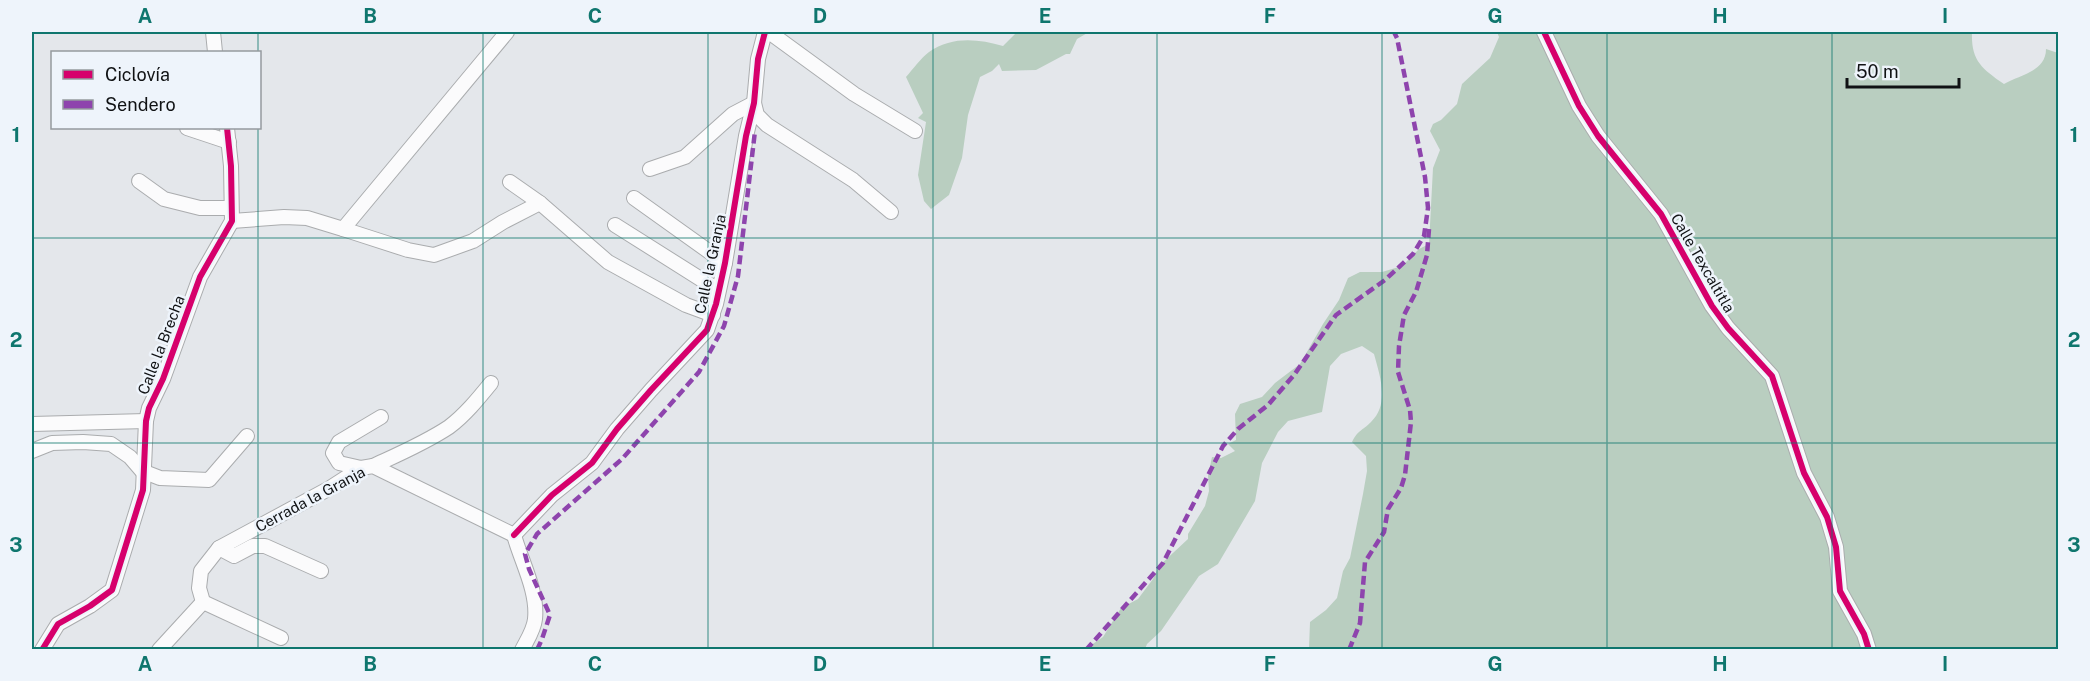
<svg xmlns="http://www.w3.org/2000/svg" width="2090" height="681" font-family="'Public Sans',sans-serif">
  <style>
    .forest { fill: #b9cec0 }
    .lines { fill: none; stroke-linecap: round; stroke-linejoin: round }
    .street-casing { stroke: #aaacae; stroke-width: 16 }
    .street { stroke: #fbfbfc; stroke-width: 14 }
    .quiet { stroke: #8e44ad; stroke-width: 4.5; stroke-dasharray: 9 4.5; stroke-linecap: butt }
    .cycleway-casing { stroke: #eef4fb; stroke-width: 10 }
    .cycleway { stroke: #d6006c; stroke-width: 6 }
    .grid { fill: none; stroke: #0f766e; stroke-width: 1.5; stroke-opacity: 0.55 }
    .labels { text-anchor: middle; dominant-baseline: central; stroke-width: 5; stroke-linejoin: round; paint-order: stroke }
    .street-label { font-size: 15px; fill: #101214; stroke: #eef4fb }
    .neatline { fill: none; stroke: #0f766e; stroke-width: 2 }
    .grid-label { font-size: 20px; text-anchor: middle; font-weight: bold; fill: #0f766e }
  </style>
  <rect width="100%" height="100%" fill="#e4e7eb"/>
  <g class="forest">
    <path d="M 1017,32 L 1089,32 L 1077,39 L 1070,54 L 1066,54 L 1036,70 L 1002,71 L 999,64 L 992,71 L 980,77 L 968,115 L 962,158 L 949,195 L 931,209 L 924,201 L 918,175 L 926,122 L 918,118 L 923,113 L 906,77 C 913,69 921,58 929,52 C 952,36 978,39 1003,46 Z"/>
    <path d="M 1497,32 L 1972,32 C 1971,60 1981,68 2004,84 C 2019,75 2046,72 2046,49 L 2058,53 L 2058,649 L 1309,649 L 1310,622 L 1326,610 L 1337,598 L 1343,571 L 1350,558 L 1363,494 L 1367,471 L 1366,456 L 1352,442 C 1358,430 1362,431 1371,422 C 1390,404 1380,376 1374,354 L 1362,346 L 1341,354 L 1330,366 L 1322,412 L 1288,421 L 1278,432 L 1262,463 L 1255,501 L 1218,564 L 1199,576 L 1161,631 L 1147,644 L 1145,649 L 1084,650 L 1103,637 L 1121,608 L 1138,599 L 1153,579 L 1159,566 L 1188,539 L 1188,534 L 1205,506 L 1209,491 L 1208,476 L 1212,457 L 1221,458 L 1235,451 L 1228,444 L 1236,440 L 1235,414 L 1240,404 L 1262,397 L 1275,383 L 1300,364 L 1323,324 L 1339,300 L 1348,278 L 1360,272 L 1382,272 L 1402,266 L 1419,249 L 1429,244 L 1433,168 L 1440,150 L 1430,131 L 1433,124 L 1441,120 L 1457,104 L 1462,84 L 1490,58 L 1499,37 Z"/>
  </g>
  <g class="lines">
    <defs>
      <g id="street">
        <path d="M 213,32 L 215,52"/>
        <path d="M 769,32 L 854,94 L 915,131"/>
        <path d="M 1544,32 L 1579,106 L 1598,136 L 1661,214 L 1712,306 L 1728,328 L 1772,376 L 1804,473 L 1827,517 L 1836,547 L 1840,591 L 1864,634 L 1869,650"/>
        <path d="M 187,128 L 229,142"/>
        <path d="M 650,169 L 685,157 L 733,114 L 754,103 L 757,115 L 767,125 L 853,180 L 891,212"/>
        <path d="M 139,181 L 164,199 L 200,208 L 231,208"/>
        <path d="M 510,182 L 540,203 L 608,262 L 686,305 L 713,315"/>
        <path d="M 634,198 L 725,263"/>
        <path d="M 232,221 L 284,217 L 307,218 L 343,229 L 507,32"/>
        <path d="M 615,225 L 718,290"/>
        <path d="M 343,229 L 408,250 L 434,255 L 473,241 L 503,222 L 540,203"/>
        <path d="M 32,424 L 146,421"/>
        <path d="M 32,451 L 52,443 L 83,442 L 111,444 L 130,457 L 142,471 L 160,478 L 209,480 L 247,436"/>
        <path d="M 373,466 C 399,454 425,443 449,427 C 465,415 478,399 491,383"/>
        <path d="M 361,468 L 339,463 L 333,453 L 339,442 L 381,417"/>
        <path d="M 514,535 L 552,495 L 592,463 L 617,429 L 651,390 L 707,330 L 716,304 L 725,263 L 746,136 L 754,103 L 758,59 L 765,32"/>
        <path d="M 514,535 C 521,561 538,591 535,619 C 534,630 527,640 522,650"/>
        <path d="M 219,548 L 234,556 L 253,546 L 265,546 L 321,571"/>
        <path d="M 203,602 L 199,588 L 201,571 L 219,548 L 330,488 L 361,468 L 373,466 L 514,535"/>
        <path d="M 203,602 L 281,638"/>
        <path d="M 42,650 L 58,624 L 90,606 L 112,590 L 143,490 L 146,421 L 149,408 L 163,379 L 200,277 L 232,221 L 231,166 L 227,128"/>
        <path d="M 159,650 L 203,602"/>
      </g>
    </defs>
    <use href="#street" class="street-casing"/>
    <use href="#street" class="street"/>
    <g class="quiet">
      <path d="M 537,650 L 542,639 L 550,615 L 529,569 L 525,554 L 537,534 L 622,459 L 699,372 L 724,326 L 738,276 L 755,131"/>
      <path d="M 1086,650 L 1163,563 L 1223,446 L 1238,429 L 1268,405 L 1294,375 L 1336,315 L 1385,280 L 1413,254 L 1424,236 L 1428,208 L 1425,177 L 1397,38 L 1394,32"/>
      <path d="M 1349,650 L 1360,623 L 1365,562 L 1384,532 L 1388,509 L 1401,488 L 1405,475 L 1411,422 L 1410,410 L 1398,372 L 1399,346 L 1404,315 L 1416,292 L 1427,255 L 1429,229"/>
    </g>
    <defs>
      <g id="cycleway">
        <path d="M 1544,32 L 1579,106 L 1598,136 L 1661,214 L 1712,306 L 1728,328 L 1772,376 L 1804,473 L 1827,517 L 1836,547 L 1840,591 L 1864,634 L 1869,650"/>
        <path d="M 514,535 L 552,495 L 592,463 L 617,429 L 651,390 L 707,330 L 716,304 L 725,263 L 746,136 L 754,103 L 758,59 L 765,32"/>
        <path d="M 42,650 L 58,624 L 90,606 L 112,590 L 143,490 L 146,421 L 149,408 L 163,379 L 200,277 L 232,221 L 231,166 L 227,128"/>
      </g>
    </defs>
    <use href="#cycleway" class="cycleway-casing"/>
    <use href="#cycleway" class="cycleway"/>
  </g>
  <path class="grid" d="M 258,32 L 258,52M 483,32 L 483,650M 708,32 L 708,650M 933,32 L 933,650M 1157,32 L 1157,650M 1382,32 L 1382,650M 1607,32 L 1607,650M 1832,32 L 1832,650M 258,128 L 258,650M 32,238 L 2058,238M 32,443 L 2058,443"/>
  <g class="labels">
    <g class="street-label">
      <text transform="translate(1703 263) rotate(60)">Calle Texcaltitla</text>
      <text transform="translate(710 264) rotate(-78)">Calle la Granja</text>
      <text transform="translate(161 345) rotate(-69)">Calle la Brecha</text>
      <text transform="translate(310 499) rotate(-28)">Cerrada la Granja</text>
    </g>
  </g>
  <rect width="2090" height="681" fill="none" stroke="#eef4fb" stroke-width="66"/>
  <rect x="51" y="51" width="210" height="78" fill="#eef4fb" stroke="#959a9f" stroke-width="1.5"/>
  <rect x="63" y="70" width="30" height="9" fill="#d6006c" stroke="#959a9f" stroke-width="1.5"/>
  <text x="105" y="81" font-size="18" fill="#101214">Ciclovía</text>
  <rect x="63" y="100" width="30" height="9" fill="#8e44ad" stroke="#959a9f" stroke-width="1.5"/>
  <text x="105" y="111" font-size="18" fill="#101214">Sendero</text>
  <path d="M1847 78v9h112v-9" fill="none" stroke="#101214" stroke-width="3"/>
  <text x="1856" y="78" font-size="18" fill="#101214" stroke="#eef4fb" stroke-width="4.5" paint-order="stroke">50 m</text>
  <rect x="33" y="33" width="2024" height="615" class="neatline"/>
  <g class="grid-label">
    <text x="145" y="23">A</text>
    <text x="370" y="23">B</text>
    <text x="595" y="23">C</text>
    <text x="820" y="23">D</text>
    <text x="1045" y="23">E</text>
    <text x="1270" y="23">F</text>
    <text x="1495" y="23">G</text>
    <text x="1720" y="23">H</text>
    <text x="1945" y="23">I</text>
    <text x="16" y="142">1</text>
    <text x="2074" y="142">1</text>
    <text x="16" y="347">2</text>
    <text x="2074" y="347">2</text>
    <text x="16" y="552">3</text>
    <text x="2074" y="552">3</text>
    <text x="145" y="671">A</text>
    <text x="370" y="671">B</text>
    <text x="595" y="671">C</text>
    <text x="820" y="671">D</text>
    <text x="1045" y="671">E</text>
    <text x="1270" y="671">F</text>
    <text x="1495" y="671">G</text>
    <text x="1720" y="671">H</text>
    <text x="1945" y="671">I</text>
  </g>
</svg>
